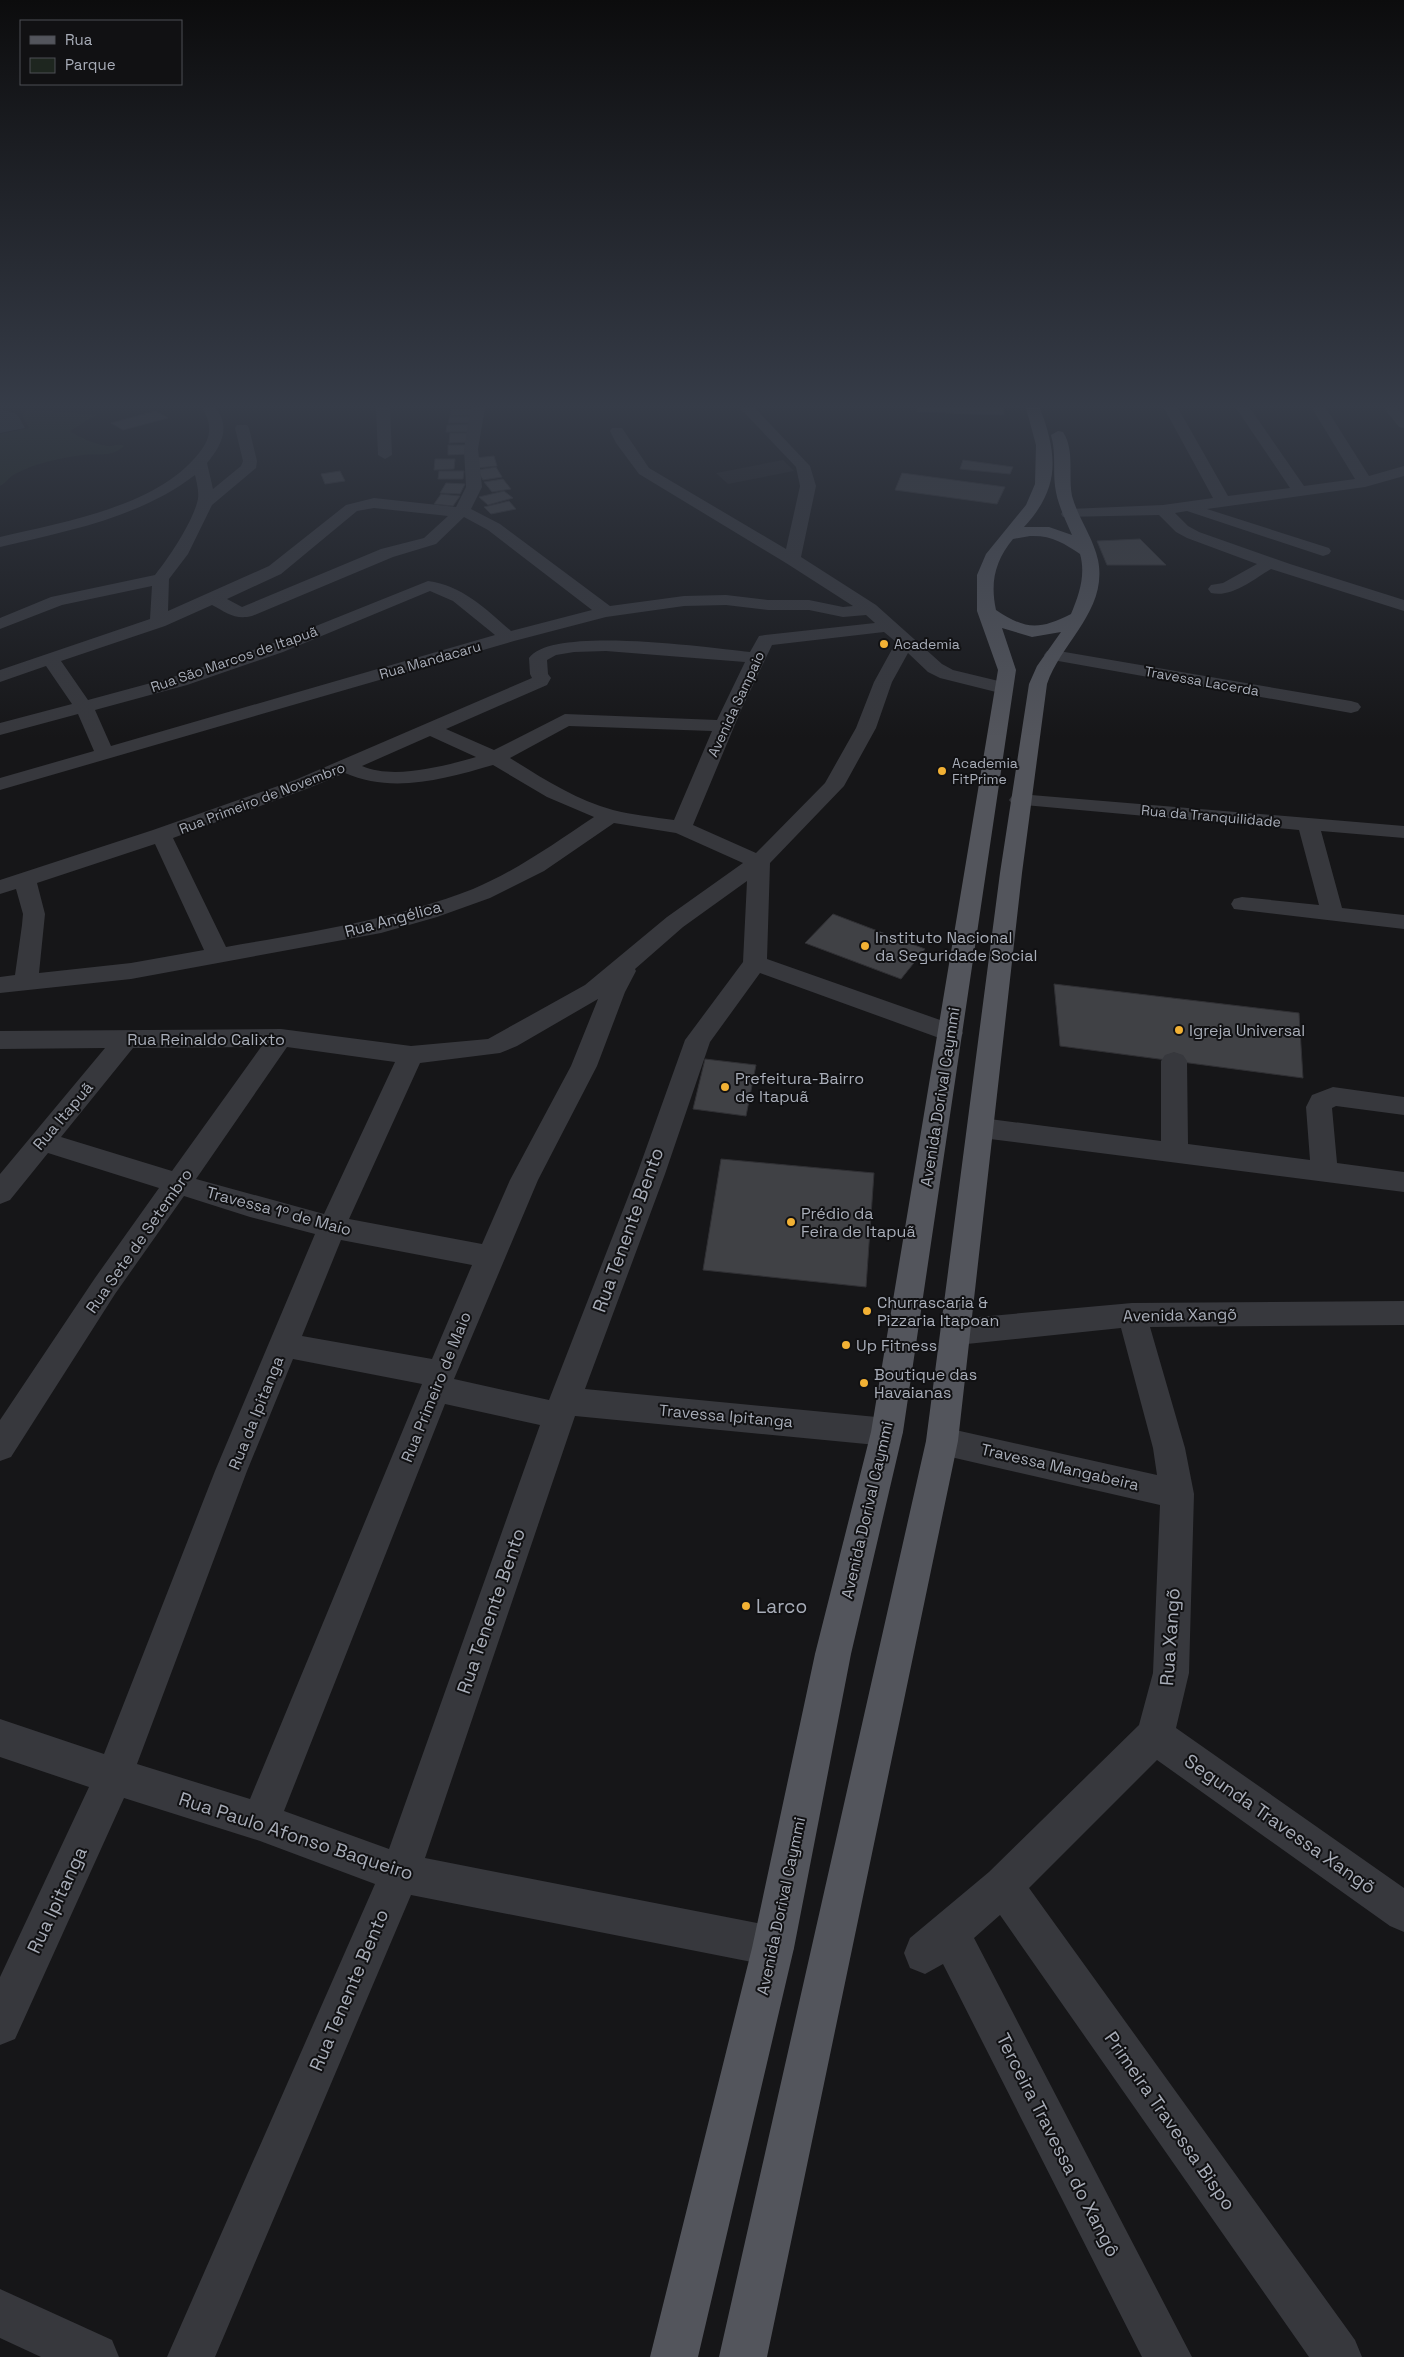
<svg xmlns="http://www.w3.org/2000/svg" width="1404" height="2357" font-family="'Space Grotesk',sans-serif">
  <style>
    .built { fill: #222225 }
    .green { fill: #1e261f }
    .water { fill: #2c353c }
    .building { fill: #404145; stroke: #303034 }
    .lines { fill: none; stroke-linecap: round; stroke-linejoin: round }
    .minor { fill: #37383d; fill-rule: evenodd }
    .major { fill: #53555c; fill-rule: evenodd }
    .poi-dot { fill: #f2b134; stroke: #111113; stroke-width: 2 }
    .labels { text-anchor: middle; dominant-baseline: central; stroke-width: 4; stroke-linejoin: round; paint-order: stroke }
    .far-poi-label { font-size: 14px; fill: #a8adb8; stroke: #111113; text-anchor: start }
    .far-street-label { font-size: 14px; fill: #a8adb8; stroke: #111113 }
    .street-label { font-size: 16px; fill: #a8adb8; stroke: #111113 }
    .poi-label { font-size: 16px; fill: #a8adb8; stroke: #111113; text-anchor: start }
    .near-street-label { font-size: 19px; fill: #a8adb8; stroke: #111113 }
    .near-poi-label { font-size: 19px; fill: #a8adb8; stroke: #111113; text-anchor: start }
  </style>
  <rect width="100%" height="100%" fill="#161618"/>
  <path class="built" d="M 783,460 L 794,471 L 728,484 L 716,473 Z"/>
  <path class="green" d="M 27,409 L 96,415 L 70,431 C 81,438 94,444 108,446 C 114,447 117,443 124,446 C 111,458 99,453 83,455 C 60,458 36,463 15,474 C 9,477 6,483 0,486 L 0,434 L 29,428 L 22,415 Z"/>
  <path class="water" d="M 0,409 L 17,414 L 25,428 L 0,433 Z"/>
  <g class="building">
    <path d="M 917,408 L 1003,408 L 1004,415 L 918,412 Z"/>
    <path d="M 451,409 L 474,409 L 473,415 L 450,416 Z"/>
    <path d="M 156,411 L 168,418 L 123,430 L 111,423 Z"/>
    <path d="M 450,416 L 473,416 L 472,423 L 448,423 Z"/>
    <path d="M 470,424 L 469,432 L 446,432 L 447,425 Z"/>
    <path d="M 450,433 L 469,433 L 469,442 L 449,443 Z"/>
    <path d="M 448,445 L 467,445 L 467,454 L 448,455 Z"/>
    <path d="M 494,456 L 497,466 L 478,468 L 475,458 Z"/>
    <path d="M 435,459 L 455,459 L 454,469 L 434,470 Z"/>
    <path d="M 963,460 L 1013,467 L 1010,474 L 960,469 Z"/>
    <path d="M 496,467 L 502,477 L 483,480 L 477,470 Z"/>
    <path d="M 340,471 L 345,481 L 325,484 L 321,474 Z"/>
    <path d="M 439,471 L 464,471 L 463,479 L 438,479 Z"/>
    <path d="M 902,473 L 1005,487 L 997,504 L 895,490 Z"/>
    <path d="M 503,479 L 511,489 L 492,492 L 484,482 Z"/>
    <path d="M 446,483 L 465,484 L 460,494 L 440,493 Z"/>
    <path d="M 504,491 L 513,498 L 488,505 L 479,497 Z"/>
    <path d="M 441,494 L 460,496 L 453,506 L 434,504 Z"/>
    <path d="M 509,501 L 516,509 L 491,514 L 484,507 Z"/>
    <path d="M 1140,539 L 1166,565 L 1107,565 L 1097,541 Z"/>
    <path d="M 833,914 L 925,949 L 901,979 L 805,943 Z"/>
    <path d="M 1054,984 L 1299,1013 L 1303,1078 L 1060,1046 Z"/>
    <path d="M 705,1059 L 756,1065 L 746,1116 L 693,1109 Z"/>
    <path d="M 721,1159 L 874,1173 L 866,1287 L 703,1270 Z"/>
  </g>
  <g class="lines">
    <g class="minor">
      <path d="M 202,408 L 216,408 C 231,428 221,446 207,463 L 213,489 L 241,466 L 243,461 L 235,428 L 237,425 L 247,425 L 249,428 L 257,461 L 256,468 L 212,505 L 188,554 L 169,579 L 168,611 L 269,566 L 346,505 L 374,498 L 456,507 L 466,487 L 464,449 L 471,408 L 485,408 L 478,449 L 482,487 L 471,509 L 500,524 L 610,606 L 684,596 L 726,595 L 768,600 L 809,600 L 843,607 L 853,606 L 786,563 L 639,474 L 616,443 L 610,431 L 612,428 L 622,428 L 649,468 L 786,549 L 800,486 L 796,467 L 740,408 L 755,408 L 810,466 L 816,486 L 801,557 L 876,605 L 942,664 L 953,670 L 1011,684 L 1013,688 L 1011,692 L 1004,694 L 940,678 L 928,672 L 908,653 L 892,682 L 876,728 L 844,786 L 770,863 L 767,959 L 960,1027 L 963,1033 L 960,1039 L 951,1042 L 942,1039 L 760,973 L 710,1042 L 665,1174 L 585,1389 L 887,1418 L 898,1422 L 903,1432 L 898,1442 L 887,1446 L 575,1416 L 425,1858 L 757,1923 L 788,1933 L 794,1948 L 788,1963 L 773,1969 L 757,1963 L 411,1895 L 215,2357 L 167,2357 L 375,1884 L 260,1841 L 124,1798 L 15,2039 L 0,2045 L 0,1977 L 89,1787 L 0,1757 L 0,1719 L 104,1754 L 215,1471 L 315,1234 L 250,1217 L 184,1196 L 115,1294 L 11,1457 L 0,1461 L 0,1420 L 95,1278 L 159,1188 L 48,1153 L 10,1200 L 0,1204 L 0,1174 L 105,1048 L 0,1049 L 0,1031 L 281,1029 L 411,1046 L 488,1039 L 585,985 L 667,917 L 743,863 L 676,833 L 614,823 L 544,871 L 490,898 L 437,917 L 381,933 L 131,979 L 0,993 L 0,977 L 15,975 L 22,925 L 23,914 L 16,889 L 0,894 L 0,880 L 153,830 L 295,780 L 532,678 L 530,674 L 529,658 C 552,625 710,648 750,652 L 759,636 L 765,635 L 875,623 L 866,615 L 843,617 L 809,610 L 768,610 L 726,605 L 684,606 L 606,617 L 514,641 L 0,790 L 0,778 L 94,751 L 78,714 L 0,735 L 0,723 L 72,704 L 46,666 L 0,682 L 0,670 L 150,619 L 152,586 L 62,605 L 0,629 L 0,618 L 51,597 L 155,575 C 170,556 190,526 197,503 C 200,494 197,484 195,475 C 139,518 67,531 0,547 L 0,537 C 63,522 157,507 199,453 C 211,439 213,424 202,408 ZM 374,508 L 448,516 L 424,538 L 381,549 L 242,607 L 227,599 L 281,574 L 357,511 ZM 464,517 L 488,530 L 592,610 L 511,631 C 487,610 462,585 428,581 L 271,644 L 173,677 L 88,700 L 61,661 L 165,626 L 212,605 C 227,613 235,620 252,616 L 393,557 L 436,544 ZM 430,591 L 453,601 L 495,635 L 111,746 L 95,710 L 187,685 L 283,652 ZM 884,632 L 896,642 L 874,682 L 856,728 L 825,783 L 756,853 L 693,825 L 741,710 L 772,645 ZM 606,651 L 745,662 L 717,720 L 565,714 L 494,750 L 446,729 L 547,685 L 551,678 L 548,674 L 547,660 L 556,655 L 574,652 ZM 569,726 L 712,731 L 674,820 C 654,817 632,815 613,810 C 576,800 542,778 510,758 ZM 430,736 L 476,757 C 444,766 394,780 362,766 ZM 493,765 L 547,797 L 594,817 C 555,843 516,871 473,889 C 393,920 310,932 226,947 L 173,838 L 309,788 L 345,773 C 392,794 445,779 493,765 ZM 155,844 L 204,950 L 131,963 L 39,973 L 45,914 L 37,883 ZM 747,881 L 743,962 L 685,1040 L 637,1174 L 549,1400 L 454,1379 L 538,1180 L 597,1066 L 625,992 L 636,971 L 635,969 L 683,927 ZM 598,999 L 571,1066 L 510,1180 L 482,1244 L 349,1219 L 420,1063 L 500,1053 L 517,1046 ZM 261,1047 L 172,1171 L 61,1137 L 133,1048 ZM 287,1047 L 395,1062 L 324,1214 L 196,1179 ZM 341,1240 L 472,1265 L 432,1359 L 302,1336 ZM 293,1359 L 422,1384 L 250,1799 L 137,1764 L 247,1471 ZM 445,1404 L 540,1425 L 389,1849 L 284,1811 Z"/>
      <path d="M 376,408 L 390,408 L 392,455 L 385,459 L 378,455 Z"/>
      <path d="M 1164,408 L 1178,408 L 1228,496 L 1290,488 L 1236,408 L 1250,408 L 1304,486 L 1355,479 L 1312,408 L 1326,408 L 1369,476 L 1404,466 L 1404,476 L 1365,487 L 1207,509 L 1329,548 L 1331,551 L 1329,554 L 1323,556 L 1187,511 L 1175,513 L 1188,526 L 1199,532 L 1290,564 L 1404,600 L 1404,611 L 1271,569 C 1254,579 1232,598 1211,593 L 1208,589 L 1211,585 L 1223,583 L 1257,564 L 1187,538 L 1176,532 L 1159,515 L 1063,517 L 1061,514 L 1063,511 L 1069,509 L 1163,505 L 1213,498 Z"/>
      <path d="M 1384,408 L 1398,408 L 1404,415 L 1404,428 L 1399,427 Z"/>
      <path d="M 1053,650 L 1351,701 L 1358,703 L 1361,707 L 1358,711 L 1351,713 L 1047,659 L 1044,655 L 1047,651 Z"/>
      <path d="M 1019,794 L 1404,826 L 1404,838 L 1321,831 L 1342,908 L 1404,915 L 1404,929 L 1234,909 L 1231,904 L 1234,899 L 1242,897 L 1319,905 L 1299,830 L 1012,804 L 1009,800 L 1012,796 Z"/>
      <path d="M 1174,1052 L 1183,1055 L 1187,1061 L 1188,1144 L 1310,1160 L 1306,1107 L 1312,1095 L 1333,1087 L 1404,1097 L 1404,1115 L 1336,1106 L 1332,1108 L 1337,1163 L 1404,1172 L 1404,1192 L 982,1138 L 973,1135 L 969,1128 L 973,1121 L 982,1118 L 1161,1141 L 1161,1061 L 1165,1055 Z"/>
      <path d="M 1404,1301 L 1404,1325 L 1150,1327 L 1185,1448 L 1194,1494 L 1189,1673 L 1176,1728 L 1404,1888 L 1404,1932 L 1390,1926 L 1157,1760 L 1029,1888 L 1355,2340 L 1362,2357 L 1309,2357 L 1000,1915 L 974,1938 L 1192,2357 L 1142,2357 L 943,1964 L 925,1974 L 910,1968 L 904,1953 L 910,1938 L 989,1872 L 1139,1725 L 1153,1673 L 1160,1505 L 942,1455 L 931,1451 L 926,1441 L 931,1431 L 942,1427 L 1157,1475 L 1153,1448 L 1121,1328 L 957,1345 L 946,1341 L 942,1332 L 946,1323 L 957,1319 L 1132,1303 Z"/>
      <path d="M 0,2289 L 112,2340 L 119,2357 L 41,2357 L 0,2338 Z"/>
    </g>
    <path class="major" d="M 1026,408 L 1040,408 C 1058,456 1060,488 1024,527 L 1049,527 L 1072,535 C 1065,519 1057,503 1055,486 C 1053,469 1056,452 1051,435 L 1058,431 L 1063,432 C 1075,450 1068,476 1072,496 C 1078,518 1093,537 1098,560 C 1108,610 1062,641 1047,684 L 1022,873 L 958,1441 L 767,2357 L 719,2357 L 926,1441 L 1000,873 L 1029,684 L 1037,666 L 1061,632 L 1032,637 L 1002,628 L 1016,670 L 903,1432 L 851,1654 L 794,1948 L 698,2357 L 650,2357 L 752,1948 L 815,1654 L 871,1432 L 998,670 L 977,611 L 977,575 L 986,554 L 1026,505 L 1035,484 L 1036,445 ZM 1030,536 C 1051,535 1064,543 1080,554 C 1086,575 1079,595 1071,614 C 1039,630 1026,630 996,610 C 990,582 995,561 1013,539 Z"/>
  </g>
  <linearGradient id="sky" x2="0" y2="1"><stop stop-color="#0c0c0d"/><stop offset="0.55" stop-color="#363c48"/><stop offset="1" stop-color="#363c48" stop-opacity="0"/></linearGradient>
  <rect width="1404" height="738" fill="url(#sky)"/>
  <g class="poi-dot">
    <circle cx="884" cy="644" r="5"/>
    <circle cx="942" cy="771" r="5"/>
    <circle cx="865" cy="946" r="5"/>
    <circle cx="1179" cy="1030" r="5"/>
    <circle cx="725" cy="1087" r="5"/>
    <circle cx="791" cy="1222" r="5"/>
    <circle cx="867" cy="1311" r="5"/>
    <circle cx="846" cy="1345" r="5"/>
    <circle cx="864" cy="1383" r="5"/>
    <circle cx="746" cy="1606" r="5"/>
  </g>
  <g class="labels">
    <g class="far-poi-label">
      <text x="894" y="644">Academia</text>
      <text x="952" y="763">Academia<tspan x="952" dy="16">FitPrime</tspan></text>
    </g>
    <g class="far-street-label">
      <text transform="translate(234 659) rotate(-19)">Rua São Marcos de Itapuã</text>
      <text transform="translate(430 660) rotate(-16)">Rua Mandacaru</text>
      <text transform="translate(1202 681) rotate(10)">Travessa Lacerda</text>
      <text transform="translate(736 704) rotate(-65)">Avenida Sampaio</text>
      <text transform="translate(262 798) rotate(-21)">Rua Primeiro de Novembro</text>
      <text transform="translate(1211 816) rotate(5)">Rua da Tranquilidade</text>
    </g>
    <g class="street-label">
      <text transform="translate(393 919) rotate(-15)">Rua Angélica</text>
      <text x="206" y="1039">Rua Reinaldo Calixto</text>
      <text transform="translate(940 1097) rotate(-81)">Avenida Dorival Caymmi</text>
      <text transform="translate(63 1116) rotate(-50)">Rua Itapuã</text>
      <text transform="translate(279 1211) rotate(15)">Travessa 1º de Maio</text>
      <text transform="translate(139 1241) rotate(-55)">Rua Sete de Setembro</text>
      <text transform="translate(1180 1315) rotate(-1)">Avenida Xangõ</text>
      <text transform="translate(436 1387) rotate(-68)">Rua Primeiro de Maio</text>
      <text transform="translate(256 1413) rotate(-68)">Rua da Ipitanga</text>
      <text transform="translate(726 1416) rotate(5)">Travessa Ipitanga</text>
      <text transform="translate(1060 1467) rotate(13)">Travessa Mangabeira</text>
      <text transform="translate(867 1510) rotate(-77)">Avenida Dorival Caymmi</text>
      <text transform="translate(781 1906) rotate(-78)">Avenida Dorival Caymmi</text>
    </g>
    <g class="poi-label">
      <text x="875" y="937">Instituto Nacional<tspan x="875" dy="18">da Seguridade Social</tspan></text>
      <text x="1189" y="1030">Igreja Universal</text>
      <text x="735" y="1078">Prefeitura-Bairro<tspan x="735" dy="18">de Itapuã</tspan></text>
      <text x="801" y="1213">Prédio da<tspan x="801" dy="18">Feira de Itapuã</tspan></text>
      <text x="877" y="1302">Churrascaria &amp;<tspan x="877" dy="18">Pizzaria Itapoan</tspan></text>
      <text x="856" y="1345">Up Fitness</text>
      <text x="874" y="1374">Boutique das<tspan x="874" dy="18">Havaianas</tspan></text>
    </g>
    <g class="near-street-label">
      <text transform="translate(628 1230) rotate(-70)">Rua Tenente Bento</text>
      <text transform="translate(491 1611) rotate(-71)">Rua Tenente Bento</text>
      <text transform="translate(1170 1637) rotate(-86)">Rua Xangõ</text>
      <text transform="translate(1280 1824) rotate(35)">Segunda Travessa Xangõ</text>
      <text transform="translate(296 1836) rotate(18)">Rua Paulo Afonso Baqueiro</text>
      <text transform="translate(57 1900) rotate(-65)">Rua Ipitanga</text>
      <text transform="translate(349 1990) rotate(-67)">Rua Tenente Bento</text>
      <text transform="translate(1170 2121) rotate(55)">Primeira Travessa Bispo</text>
      <text transform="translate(1058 2145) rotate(63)">Terceira Travessa do Xangô</text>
    </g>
    <g class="near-poi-label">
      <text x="756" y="1606">Larco</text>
    </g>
  </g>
  <rect x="20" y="20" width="162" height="65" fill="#111113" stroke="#4d4f55"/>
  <rect x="30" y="36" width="25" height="8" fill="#53555c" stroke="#4d4f55"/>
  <text x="65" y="45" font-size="15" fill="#a8adb8">Rua</text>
  <rect x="30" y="58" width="25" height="15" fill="#1e261f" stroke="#4d4f55"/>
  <text x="65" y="70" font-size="15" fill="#a8adb8">Parque</text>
</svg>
